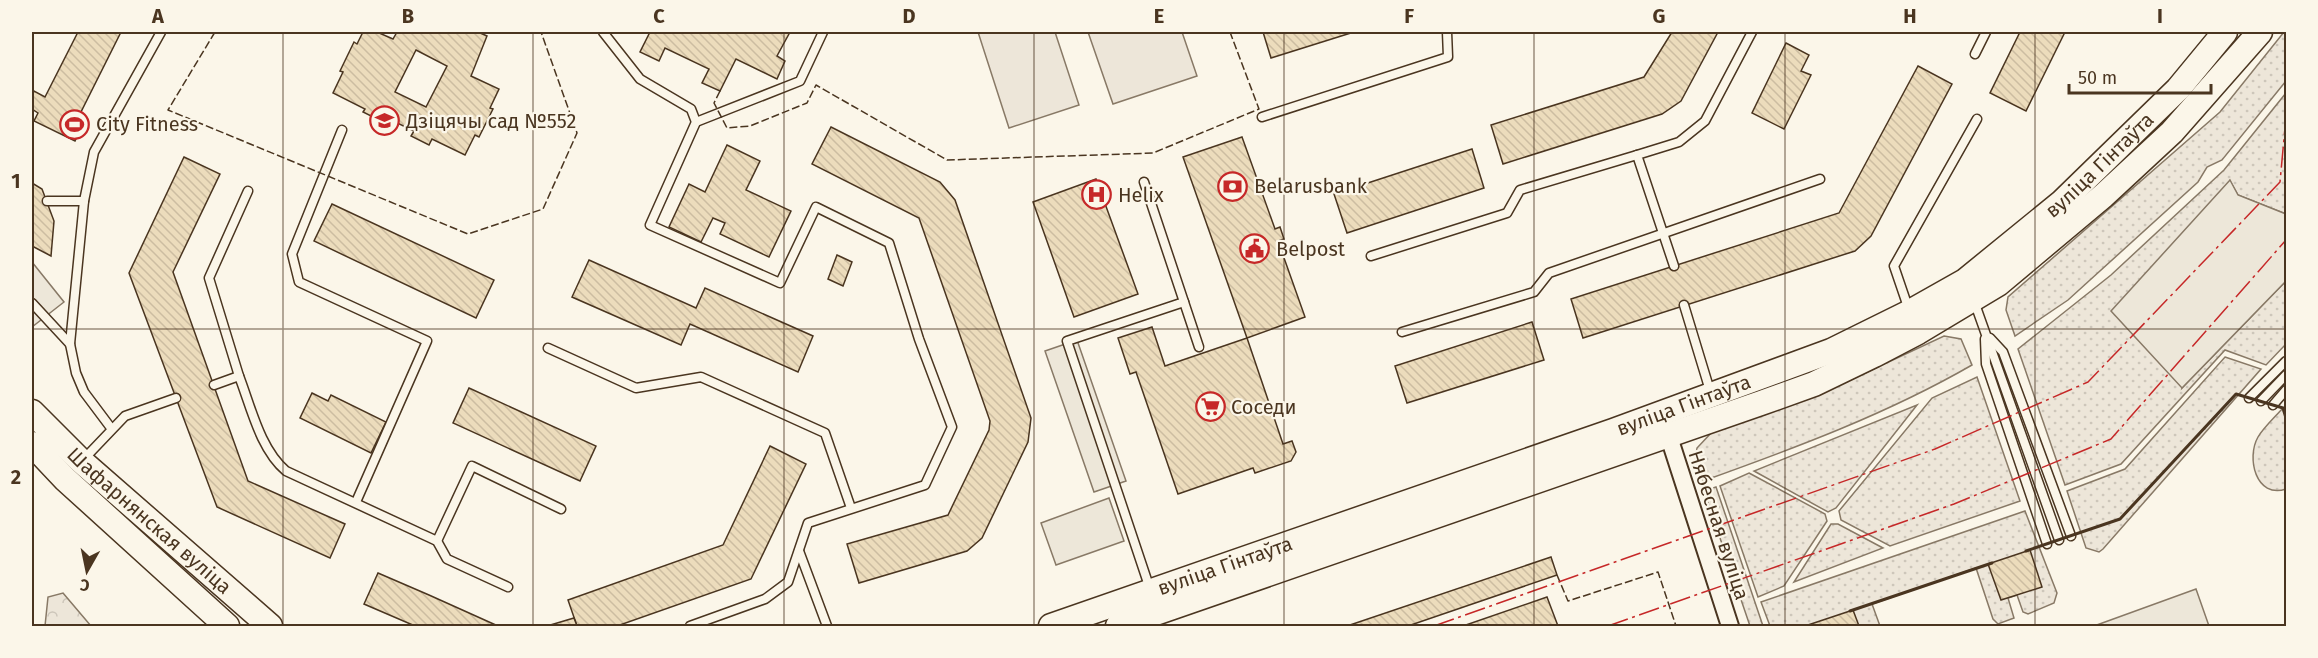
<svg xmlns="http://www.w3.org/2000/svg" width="2318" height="658" font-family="'Fira Sans',sans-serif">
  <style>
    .grass { fill: url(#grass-dots); stroke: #887966; stroke-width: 1.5 }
    .park { fill: url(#park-crowns); stroke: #887966; stroke-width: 1.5 }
    .garden { fill: #ede6d9; stroke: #887966; stroke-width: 1.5 }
    .parking { fill: #ede7d9; stroke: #887966; stroke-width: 1.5 }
    .building { fill: url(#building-back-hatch); stroke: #4a3520; stroke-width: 1.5; fill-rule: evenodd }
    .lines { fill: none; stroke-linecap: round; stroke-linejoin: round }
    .service-casing { stroke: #4a3520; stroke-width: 11 }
    .minor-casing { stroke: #4a3520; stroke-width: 20 }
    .secondary-casing { stroke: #4a3520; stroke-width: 27 }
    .service { stroke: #fbf6e9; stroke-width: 8 }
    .minor { stroke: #fbf6e9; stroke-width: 16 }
    .secondary { stroke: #fbf6e9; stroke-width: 24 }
    .fence { stroke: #4a3520; stroke-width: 1.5; stroke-dasharray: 8 3; stroke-linecap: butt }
    .wall { stroke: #4a3520; stroke-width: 3 }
    .power { stroke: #c62828; stroke-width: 1.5; stroke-dasharray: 21 4.5 3 4.5; stroke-linecap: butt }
    .grid { fill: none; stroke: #4a3520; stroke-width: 1.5; stroke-opacity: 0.55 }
    .labels { text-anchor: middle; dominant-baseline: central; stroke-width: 4.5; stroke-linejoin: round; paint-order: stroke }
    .poi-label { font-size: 20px; fill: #4a3520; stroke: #fbf6e9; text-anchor: start }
    .street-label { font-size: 20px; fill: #4a3520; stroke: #fbf6e9 }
    .neatline { fill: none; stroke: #4a3520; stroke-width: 2 }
    .grid-label { font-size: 20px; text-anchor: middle; font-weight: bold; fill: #4a3520 }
  </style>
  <defs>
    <pattern id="grass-dots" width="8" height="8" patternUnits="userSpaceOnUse" patternTransform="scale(1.5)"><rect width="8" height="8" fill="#ede6d9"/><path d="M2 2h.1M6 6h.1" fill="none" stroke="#cdc6ba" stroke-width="1.8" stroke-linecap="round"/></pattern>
    <pattern id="park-crowns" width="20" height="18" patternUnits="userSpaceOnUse" patternTransform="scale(1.5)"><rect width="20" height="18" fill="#ede6d9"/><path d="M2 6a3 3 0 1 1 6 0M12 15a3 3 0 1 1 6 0" fill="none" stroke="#cdc6ba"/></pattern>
    <pattern id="building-back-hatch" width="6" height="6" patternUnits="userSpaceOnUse" patternTransform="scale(1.5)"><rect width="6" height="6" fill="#ecdcbc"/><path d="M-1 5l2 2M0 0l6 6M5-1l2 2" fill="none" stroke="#ccbda1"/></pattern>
  </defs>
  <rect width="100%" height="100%" fill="#fbf6e9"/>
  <g class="grass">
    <path d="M 2284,32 L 2286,32 L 2286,81 L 2222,160 L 2207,167 L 2198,182 L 2068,300 L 2015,336 L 2006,310 L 2008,297 L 2220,112 Z"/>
    <path d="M 2286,93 L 2286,214 L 2238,195 L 2230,181 L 2182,388 L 2286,281 L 2286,344 L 2266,365 L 2225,350 L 2121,464 L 2065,485 L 2018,349 L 2111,275 L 2224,170 Z"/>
    <path d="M 1944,336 L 1961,339 L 1972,365 C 1887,414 1795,448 1703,481 L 1695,462 L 1697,448 L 1713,431 L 1818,395 Z"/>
    <path d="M 2225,357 L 2261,369 L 2103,549 L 2099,552 L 2086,548 L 2067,491 L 2125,469 Z"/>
    <path d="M 1977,377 L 2020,501 L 1890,546 L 1841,520 L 1839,511 L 1932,398 Z"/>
    <path d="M 1917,405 L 1836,508 L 1828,512 L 1754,471 Z"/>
    <path d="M 2283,408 L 2286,418 L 2286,489 C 2256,499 2246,458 2258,437 C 2264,427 2275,417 2283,408 Z"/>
    <path d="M 1749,473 L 1825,514 L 1827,521 L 1784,586 L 1758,597 L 1720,486 Z"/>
    <path d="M 1716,487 L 1763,626 L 1750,626 L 1704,491 Z"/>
    <path d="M 2025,511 L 2057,593 L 2054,603 L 2028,614 L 2023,612 L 2017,595 L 2008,598 L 2014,618 L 1998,624 L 1993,619 L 1976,568 L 1872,604 L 1880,626 L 1770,626 L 1761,602 Z"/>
    <path d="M 1831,524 L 1838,524 L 1883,548 L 1794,582 Z"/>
  </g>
  <path class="park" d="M 63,593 L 91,626 L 45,626 L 48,597 Z"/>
  <g class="garden">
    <path d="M 978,32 L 1055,32 L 1079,105 L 1009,128 Z"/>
    <path d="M 1088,32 L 1182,32 L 1197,76 L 1113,104 Z"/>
  </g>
  <g class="parking">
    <path d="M 2230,180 L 2238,195 L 2286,214 L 2286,281 L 2182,388 L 2111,311 Z"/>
    <path d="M 32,262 L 64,302 L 32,327 Z"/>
    <path d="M 1077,340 L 1126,481 L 1094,492 L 1045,351 Z"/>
    <path d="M 1109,498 L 1124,541 L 1056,565 L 1041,523 Z"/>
    <path d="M 2196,589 L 2209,626 L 2094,626 Z"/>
  </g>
  <g class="building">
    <path d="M 78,32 L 121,32 L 79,116 L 85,119 L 75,141 L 34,121 L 38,113 L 32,109 L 32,96 L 34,91 L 45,97 Z"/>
    <path d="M 363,32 L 377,32 L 393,39 L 397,32 L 478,32 L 487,36 L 471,76 L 499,89 L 490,108 L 493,109 L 479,137 L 475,135 L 465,155 L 432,139 L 429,145 L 411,136 L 414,131 L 383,116 L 381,121 L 363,112 L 365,109 L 333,93 L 343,72 L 340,71 L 354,42 L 357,44 ZM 416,50 L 447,66 L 426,107 L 395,92 Z"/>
    <path d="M 650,32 L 790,32 L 777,56 L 785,61 L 777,79 L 736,59 L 720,91 L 702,83 L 709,69 L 665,48 L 659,61 L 640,52 Z"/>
    <path d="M 1263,32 L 1354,32 L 1271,58 Z"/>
    <path d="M 1672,32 L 1718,32 L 1681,101 L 1662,114 L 1503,164 L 1491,125 L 1644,77 Z"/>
    <path d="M 2020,32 L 2065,32 L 2026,111 L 1990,93 Z"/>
    <path d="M 1786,43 L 1809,55 L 1801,71 L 1811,75 L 1784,129 L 1752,113 Z"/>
    <path d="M 1918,66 L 1952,84 L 1871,236 L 1855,251 L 1583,338 L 1571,299 L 1839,213 Z"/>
    <path d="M 831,127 L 940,182 L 955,200 L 1031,418 L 1028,442 L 982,538 L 967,551 L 859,583 L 847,544 L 948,515 L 989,430 L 990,421 L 919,218 L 812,164 Z"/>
    <path d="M 1242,137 L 1275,229 L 1280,227 L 1284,239 L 1278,241 L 1305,317 L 1247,338 L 1183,157 Z"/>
    <path d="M 727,145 L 760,161 L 746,190 L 791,211 L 769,257 L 720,234 L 725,223 L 713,218 L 701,242 L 669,227 L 689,184 L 705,192 Z"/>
    <path d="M 1472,149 L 1484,188 L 1347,233 L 1334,194 Z"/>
    <path d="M 184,157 L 220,174 L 173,272 L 248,481 L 345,524 L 330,558 L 217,507 L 129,273 Z"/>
    <path d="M 1096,179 L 1138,294 L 1074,317 L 1033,202 Z"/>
    <path d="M 32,183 L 42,189 L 54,221 L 51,256 L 32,246 Z"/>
    <path d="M 332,204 L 494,280 L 476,318 L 314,241 Z"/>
    <path d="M 837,255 L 852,262 L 843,286 L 828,279 Z"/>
    <path d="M 589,260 L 696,308 L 705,288 L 813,336 L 798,372 L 690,324 L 681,345 L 572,297 Z"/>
    <path d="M 1532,322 L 1544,360 L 1407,403 L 1395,366 Z"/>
    <path d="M 1152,327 L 1165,366 L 1247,338 L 1283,444 L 1292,441 L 1296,452 L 1291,461 L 1255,473 L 1253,468 L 1178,494 L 1136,372 L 1130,374 L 1118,338 Z"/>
    <path d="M 469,388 L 596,446 L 580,481 L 453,423 Z"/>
    <path d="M 312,393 L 328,401 L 331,395 L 386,422 L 371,453 L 300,418 Z"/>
    <path d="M 770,446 L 806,464 L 751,579 L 617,626 L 577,626 L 568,600 L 723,545 Z"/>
    <path d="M 2030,550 L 2042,587 L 2001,600 L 1988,564 Z"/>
    <path d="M 1551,557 L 1557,575 L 1408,626 L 1347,626 Z"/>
    <path d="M 378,573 L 429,595 L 498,626 L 415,626 L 364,604 Z"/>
    <path d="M 1547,597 L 1558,626 L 1463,626 Z"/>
    <path d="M 1853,610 L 1859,626 L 1805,626 Z"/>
    <path d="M 574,618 L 577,626 L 547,626 Z"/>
  </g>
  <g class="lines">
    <defs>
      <g id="service">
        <path d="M 603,32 L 640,79 L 691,109 L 696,122 L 650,225 L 780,283 L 816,207 L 889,243 L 919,339 L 952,427 L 925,485 L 808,523 L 788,582 L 765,599 L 690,626"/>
        <path d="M 1975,54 L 1986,32"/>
        <path d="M 1262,117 L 1448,57 L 1447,32"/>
        <path d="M 696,122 L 800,81 L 823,32"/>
        <path d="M 342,130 L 292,254 L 299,282 L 427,341 L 356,502"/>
        <path d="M 1144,182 L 1184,302 L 1067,341 L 1150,589"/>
        <path d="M 47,201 L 84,201"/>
        <path d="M 1371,256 L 1507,213 L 1520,190 L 1637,155"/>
        <path d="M 1674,266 L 1637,155 L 1679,142 L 1705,121 L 1752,32"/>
        <path d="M 1974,301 L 2059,540"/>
        <path d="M 1184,302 L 1199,347"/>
        <path d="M 32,303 L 70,344"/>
        <path d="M 1684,305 L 1711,394"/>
        <path d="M 1909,310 L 1894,266 L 1977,119"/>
        <path d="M 1402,332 L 1534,292 L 1549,273 L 1820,179"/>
        <path d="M 1990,338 L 2003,352 L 2071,536"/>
        <path d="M 1985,339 L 1986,364 L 2047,544"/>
        <path d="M 548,348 L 636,388 L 701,377 L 825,433 L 851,508"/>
        <path d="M 239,376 L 209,278 L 248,191"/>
        <path d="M 214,385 L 239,376 C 251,407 260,449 286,471 L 437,541 L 447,559 L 508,587"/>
        <path d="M 2249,398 L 2286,361"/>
        <path d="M 2261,401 L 2286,375"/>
        <path d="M 2273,405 L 2286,390"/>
        <path d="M 111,428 L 84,392 L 76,373 L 70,344 L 84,201 L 94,152 L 161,32"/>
        <path d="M 82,461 L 125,416 L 176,398"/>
        <path d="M 437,541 L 472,466 L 561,509"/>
        <path d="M 799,551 L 827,626"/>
      </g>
      <path id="minor" d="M 1669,437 L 1730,626"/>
      <g id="secondary">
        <path id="s1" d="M 32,412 L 81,461 L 270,626"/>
        <path d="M 32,444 L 65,479 L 227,626"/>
        <path id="s2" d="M 1051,626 L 1613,431 L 1831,351 L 1910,312 L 1965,281 L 2062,202 L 2178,89 L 2225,32"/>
        <path d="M 1118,626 L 1761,403 L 1814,384 L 1874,355 L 1918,332 L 1998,284 L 2103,196 L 2172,132 L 2260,32"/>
      </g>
    </defs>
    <use href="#service" class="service-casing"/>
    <use href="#minor" class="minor-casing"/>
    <use href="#secondary" class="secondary-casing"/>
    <use href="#service" class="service"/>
    <use href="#minor" class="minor"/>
    <use href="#secondary" class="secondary"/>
    <g class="fence">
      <path d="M 215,32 L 168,110 L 468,234 L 543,209 L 577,133 L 541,32"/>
      <path d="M 720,91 L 714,103 L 727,128 L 750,126 L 807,103 L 816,85 L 947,160 L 1153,153 L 1259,109 L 1230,32"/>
      <path d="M 1557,575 L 1568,601 L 1658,572 L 1676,626"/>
    </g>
    <g class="wall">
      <path d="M 2026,551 L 2120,519 L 2236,394 L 2283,408 L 2286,418"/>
      <path d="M 1850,611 L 1992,563"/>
    </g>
    <g class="power">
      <path d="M 1434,626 L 1935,449 L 2088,382 L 2280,182 L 2286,117"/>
      <path d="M 1608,626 L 1954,504 L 2111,439 L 2286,240"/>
    </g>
  </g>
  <path class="grid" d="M 283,32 L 283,626M 533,32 L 533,626M 784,32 L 784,626M 1034,32 L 1034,626M 1284,32 L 1284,626M 1534,32 L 1534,626M 1785,32 L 1785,626M 2035,32 L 2035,626M 32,329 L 2286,329"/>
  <defs>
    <symbol id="school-ring" viewBox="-11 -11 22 22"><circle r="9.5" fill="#fbf6e9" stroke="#c62828" stroke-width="1.5"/><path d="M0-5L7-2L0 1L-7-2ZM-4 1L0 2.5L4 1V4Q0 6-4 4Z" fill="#c62828"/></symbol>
    <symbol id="stadium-ring" viewBox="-11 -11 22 22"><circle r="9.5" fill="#fbf6e9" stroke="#c62828" stroke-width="1.5"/><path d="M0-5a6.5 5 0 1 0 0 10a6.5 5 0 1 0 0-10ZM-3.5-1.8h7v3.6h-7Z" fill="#c62828"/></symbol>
    <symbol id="bank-ring" viewBox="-11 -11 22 22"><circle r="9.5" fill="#fbf6e9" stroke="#c62828" stroke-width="1.5"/><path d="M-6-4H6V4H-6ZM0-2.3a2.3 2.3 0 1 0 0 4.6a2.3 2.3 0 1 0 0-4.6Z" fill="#c62828"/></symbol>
    <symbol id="hospital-ring" viewBox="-11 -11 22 22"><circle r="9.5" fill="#fbf6e9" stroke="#c62828" stroke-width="1.5"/><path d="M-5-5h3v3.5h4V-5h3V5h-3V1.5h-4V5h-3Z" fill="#c62828"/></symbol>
    <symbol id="civic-ring" viewBox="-11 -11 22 22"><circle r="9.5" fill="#fbf6e9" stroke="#c62828" stroke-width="1.5"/><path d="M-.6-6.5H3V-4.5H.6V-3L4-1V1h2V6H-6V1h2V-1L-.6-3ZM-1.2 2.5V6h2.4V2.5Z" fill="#c62828"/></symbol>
    <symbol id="supermarket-ring" viewBox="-11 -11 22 22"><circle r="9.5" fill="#fbf6e9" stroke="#c62828" stroke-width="1.5"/><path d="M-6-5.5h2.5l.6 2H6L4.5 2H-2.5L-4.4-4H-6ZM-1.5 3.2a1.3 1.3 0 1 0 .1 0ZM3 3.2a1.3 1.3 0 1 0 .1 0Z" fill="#c62828"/></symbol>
  </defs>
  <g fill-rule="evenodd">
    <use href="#school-ring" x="368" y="104" width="33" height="33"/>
    <use href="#stadium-ring" x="58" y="108" width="33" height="33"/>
    <use href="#bank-ring" x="1216" y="170" width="33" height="33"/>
    <use href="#hospital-ring" x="1080" y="178" width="33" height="33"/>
    <use href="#civic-ring" x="1238" y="232" width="33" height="33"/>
    <use href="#supermarket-ring" x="1194" y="390" width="33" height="33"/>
  </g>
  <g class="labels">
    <g class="poi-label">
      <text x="406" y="121">Дзіцячы сад №552</text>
      <text x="96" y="124">City Fitness</text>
      <text x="1254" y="186">Belarusbank</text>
      <text x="1118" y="195">Helix</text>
      <text x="1276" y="249">Belpost</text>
      <text x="1231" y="407">Соседи</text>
    </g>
    <g class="street-label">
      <text stroke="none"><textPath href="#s2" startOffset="1156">вуліца Гінтаўта</textPath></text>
      <text stroke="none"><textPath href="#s2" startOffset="670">вуліца Гінтаўта</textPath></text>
      <text stroke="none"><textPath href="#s1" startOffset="160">Шафарнянская вуліца</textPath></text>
      <text transform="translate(1719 525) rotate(72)">Нябесная вуліца</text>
      <text stroke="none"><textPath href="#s2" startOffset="184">вуліца Гінтаўта</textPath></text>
    </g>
  </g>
  <rect width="2318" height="658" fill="none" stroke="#fbf6e9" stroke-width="66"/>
  <g transform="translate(87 571) rotate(189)" stroke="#fbf6e9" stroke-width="4.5" paint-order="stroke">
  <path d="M0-4.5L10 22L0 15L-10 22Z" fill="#4a3520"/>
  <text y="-9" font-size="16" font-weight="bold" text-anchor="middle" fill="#4a3520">С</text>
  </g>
  <path d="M2069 84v9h142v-9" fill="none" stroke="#4a3520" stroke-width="3"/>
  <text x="2078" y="84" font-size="18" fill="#4a3520" stroke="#fbf6e9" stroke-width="4.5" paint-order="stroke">50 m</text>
  <rect x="33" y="33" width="2252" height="592" class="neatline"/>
  <g class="grid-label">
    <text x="158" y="23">A</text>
    <text x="408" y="23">B</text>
    <text x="659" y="23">C</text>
    <text x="909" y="23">D</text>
    <text x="1159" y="23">E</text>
    <text x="1409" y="23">F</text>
    <text x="1659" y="23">G</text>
    <text x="1910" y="23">H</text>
    <text x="2160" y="23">I</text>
    <text x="16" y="188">1</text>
    <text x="16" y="484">2</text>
  </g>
</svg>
